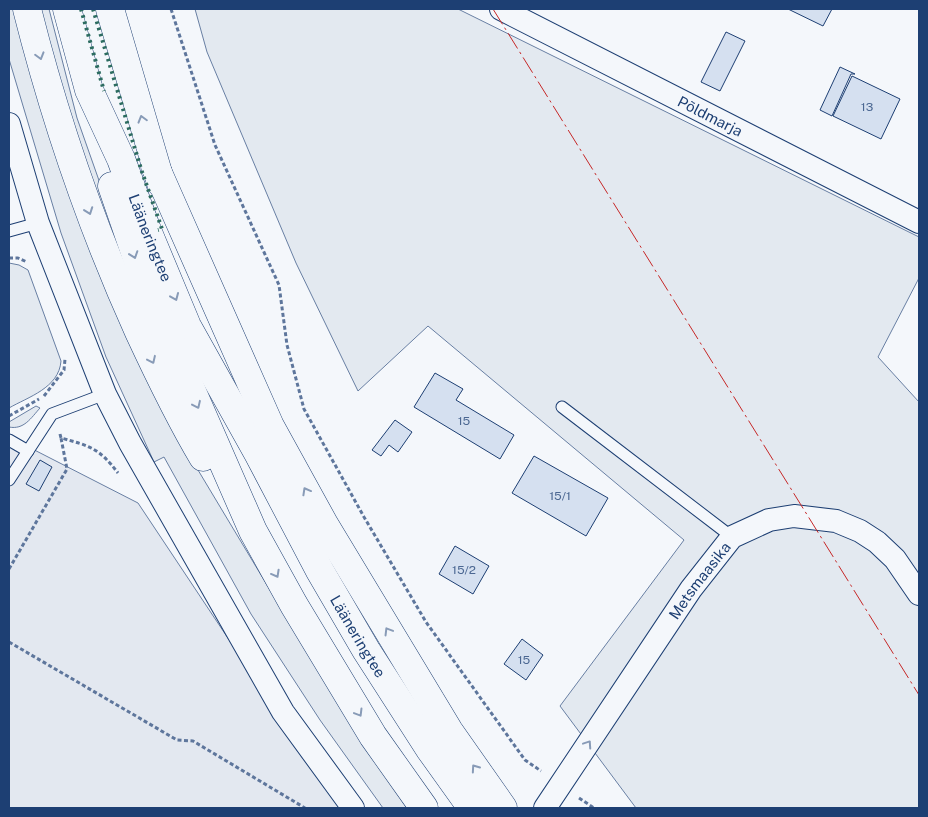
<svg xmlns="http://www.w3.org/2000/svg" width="928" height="817" font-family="'Public Sans',sans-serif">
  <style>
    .green { fill: #e3e9f0; stroke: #687fa3 }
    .parking { fill: #e3e8f0; stroke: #687fa3 }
    .building { fill: #d5e0f0; stroke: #1d3f73 }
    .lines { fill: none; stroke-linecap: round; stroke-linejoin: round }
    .service-casing { stroke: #1d3f73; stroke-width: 13 }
    .minor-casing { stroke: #1d3f73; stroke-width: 24 }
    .trunk-casing { stroke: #1d3f73; stroke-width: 29 }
    .path { stroke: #5e769c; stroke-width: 3; stroke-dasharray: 4 2.5; stroke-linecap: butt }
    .service { stroke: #f4f7fb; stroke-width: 11 }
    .minor { stroke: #f4f7fb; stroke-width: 22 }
    .trunk { stroke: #f4f7fb; stroke-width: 28 }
    .hedge { stroke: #2c6c60; stroke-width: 4; stroke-dasharray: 2.5 4; stroke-linecap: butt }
    .power { stroke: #c62828; stroke-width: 1; stroke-dasharray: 18 4 2.5 4; stroke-linecap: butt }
    .oneway { stroke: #889bb7 }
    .labels { text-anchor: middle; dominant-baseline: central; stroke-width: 4; stroke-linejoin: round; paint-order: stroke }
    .number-label { font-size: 12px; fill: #4b6792 }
    .street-label { font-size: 15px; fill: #1d3f73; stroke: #f4f7fb }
  </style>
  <rect width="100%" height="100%" fill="#f4f7fb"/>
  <g class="green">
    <path d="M 9,9 L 15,9 L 171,425 L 333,695 L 407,808 L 383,808 L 320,720 L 251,614 L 164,457 L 154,462 L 106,357 L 61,233 L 9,59 Z"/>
    <path d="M 40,9 L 49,9 L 77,118 L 133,277 L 115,247 L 71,119 Z"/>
    <path d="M 195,9 L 458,9 L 919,237 L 919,278 L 878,357 L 919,402 L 919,808 L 636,808 L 560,706 L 684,540 L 428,326 L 358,391 L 296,263 L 207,52 Z"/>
    <path d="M 9,263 L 19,265 L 28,270 L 61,361 C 59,388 28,397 9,408 Z"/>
    <path d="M 36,406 L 40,408 C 31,418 24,430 9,427 L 9,422 Z"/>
  </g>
  <path class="parking" d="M 9,437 L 138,503 L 341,808 L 9,808 Z"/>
  <g class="building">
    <path d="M 788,9 L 832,9 L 823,26 Z"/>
    <path d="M 726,32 L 745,41 L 720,91 L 701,82 Z"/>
    <path d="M 840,67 L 855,74 L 851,74 L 832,116 L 820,110 Z"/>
    <path d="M 852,76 L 900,99 L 881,139 L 833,116 Z"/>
    <path d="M 435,373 L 463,389 L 456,400 L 514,435 L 500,459 L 414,407 Z"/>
    <path d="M 395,420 L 412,432 L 398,452 L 389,445 L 381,456 L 372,450 Z"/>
    <path d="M 534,456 L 608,498 L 586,536 L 512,493 Z"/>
    <path d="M 40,460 L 52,467 L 39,491 L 26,484 Z"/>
    <path d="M 455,546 L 489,566 L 473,594 L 439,574 Z"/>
    <path d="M 522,639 L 543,655 L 526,680 L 504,664 Z"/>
  </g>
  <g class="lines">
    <defs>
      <g id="service">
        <path d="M 9,231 L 38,223"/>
        <path d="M 562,407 L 732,537"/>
        <path d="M 9,440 L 28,451"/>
        <path d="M 9,480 L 52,414 L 105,394"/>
      </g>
      <g id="minor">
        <path id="s1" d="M 501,9 L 919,222"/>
        <path d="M 9,124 L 38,223 L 105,394 L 130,443 L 283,712 L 353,808"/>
        <path id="s2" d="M 545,808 L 691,589 L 732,537 L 769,520 L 794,516 L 836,521 L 860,531 L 877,542 L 895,559 L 919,594"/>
      </g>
      <g id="trunk">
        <path d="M 27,9 C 55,120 92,228 139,332 C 159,375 179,417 203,457"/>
        <path id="s3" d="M 67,9 L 89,90 L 121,159 L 147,230 L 187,326 L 259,455 L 320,571 L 366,650 L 429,748 L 472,808"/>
        <path d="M 110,9 L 161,183"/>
        <path d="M 155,166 L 270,426 L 324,524 L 449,731 L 503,808"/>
        <path d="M 112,186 L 149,293 L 253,531 L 294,605 L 373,736 L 424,808"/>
      </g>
    </defs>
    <use href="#service" class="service-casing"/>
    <use href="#minor" class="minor-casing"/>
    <use href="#trunk" class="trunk-casing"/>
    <g class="path">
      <path d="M 171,9 L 215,145 L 279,285 L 287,345 L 304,409 L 364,517 L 426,622 L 525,760 L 541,771"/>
      <path d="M 9,258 L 18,258 L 27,262"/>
      <path d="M 44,396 L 64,370 L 65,359"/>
      <path d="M 9,416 L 39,399"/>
      <path d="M 60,434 L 61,438 C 90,446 99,448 118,473"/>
      <path d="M 9,569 L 67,469 L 61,438"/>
      <path d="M 9,642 L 177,740 L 193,741 L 305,808"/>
      <path d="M 579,798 L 594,808"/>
    </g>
    <use href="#service" class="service"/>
    <use href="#minor" class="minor"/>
    <use href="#trunk" class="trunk"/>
    <g class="hedge">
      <path d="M 81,9 L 104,91"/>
      <path d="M 93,9 L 141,169 L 162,229 L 158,230"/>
    </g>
    <path class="power" d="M 493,9 L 919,695"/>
  </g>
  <defs><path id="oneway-chevron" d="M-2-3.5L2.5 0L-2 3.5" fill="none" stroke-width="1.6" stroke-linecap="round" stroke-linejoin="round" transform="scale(1.25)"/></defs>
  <g class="oneway">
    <use href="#oneway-chevron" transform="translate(40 56) rotate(74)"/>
    <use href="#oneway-chevron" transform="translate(142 119) rotate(-106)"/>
    <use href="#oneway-chevron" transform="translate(89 211) rotate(70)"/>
    <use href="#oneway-chevron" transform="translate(134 255) rotate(71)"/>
    <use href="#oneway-chevron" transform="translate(175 297) rotate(67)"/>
    <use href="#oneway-chevron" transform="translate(152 360) rotate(65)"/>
    <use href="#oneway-chevron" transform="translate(197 405) rotate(65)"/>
    <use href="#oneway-chevron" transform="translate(306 491) rotate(-119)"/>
    <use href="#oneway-chevron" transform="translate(276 574) rotate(61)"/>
    <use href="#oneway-chevron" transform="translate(388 631) rotate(-121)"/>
    <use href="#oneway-chevron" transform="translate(359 713) rotate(59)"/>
    <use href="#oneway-chevron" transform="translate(588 744) rotate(-56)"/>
    <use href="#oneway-chevron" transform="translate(475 768) rotate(-125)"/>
  </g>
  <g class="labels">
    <g class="number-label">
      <text x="867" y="107">13</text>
      <text x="464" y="421">15</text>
      <text x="560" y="496">15/1</text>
      <text x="464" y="570">15/2</text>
      <text x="524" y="660">15</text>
    </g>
    <g class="street-label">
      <text stroke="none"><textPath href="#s1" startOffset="235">Põldmarja</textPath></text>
      <text stroke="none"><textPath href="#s3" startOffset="244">Lääneringtee</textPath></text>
      <text stroke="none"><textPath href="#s2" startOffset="275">Metsmaasika</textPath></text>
      <text stroke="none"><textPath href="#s3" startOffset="694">Lääneringtee</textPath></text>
    </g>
  </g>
  <rect width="928" height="817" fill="none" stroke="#1d3f73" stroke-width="20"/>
</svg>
